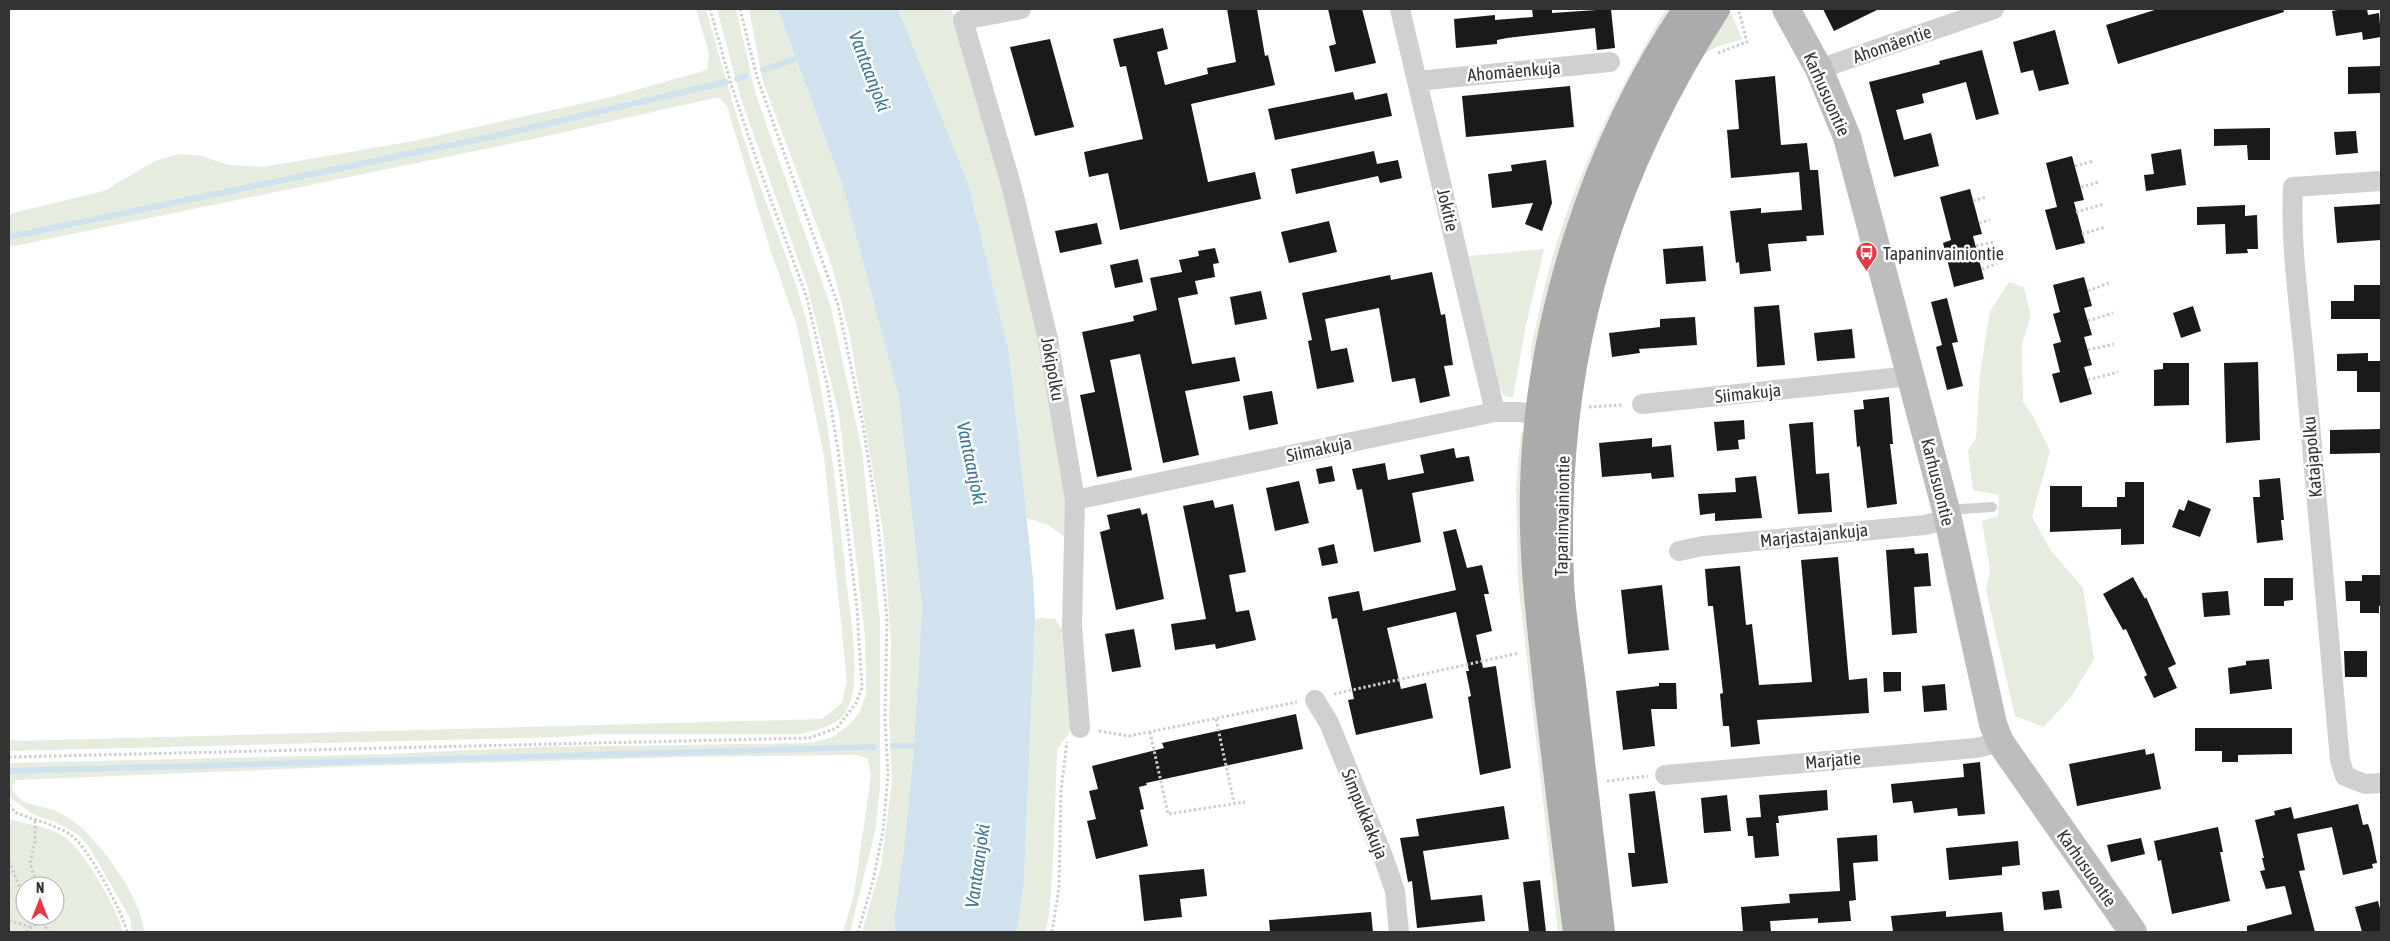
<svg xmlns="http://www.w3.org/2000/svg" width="2390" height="941" font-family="'Asap Condensed',sans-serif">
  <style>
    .green { fill: #e6ecdf; fill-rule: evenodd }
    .water { fill: #cfe2ee }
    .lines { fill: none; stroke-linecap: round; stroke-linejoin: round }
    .stream { stroke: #cfe2ee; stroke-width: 6 }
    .building { fill: #1a1a1a }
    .path { stroke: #cdcdcd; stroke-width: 3; stroke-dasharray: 2.5 2.5; stroke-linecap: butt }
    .lane { stroke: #d0d0d0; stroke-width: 10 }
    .street { stroke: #d0d0d0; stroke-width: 20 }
    .secondary { stroke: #bdbdbd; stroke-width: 28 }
    .primary { stroke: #ababab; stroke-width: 28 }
    .labels { text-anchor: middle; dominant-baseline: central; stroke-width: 5; stroke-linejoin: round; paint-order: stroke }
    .street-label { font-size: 18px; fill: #333; stroke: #fff }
    .poi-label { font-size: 18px; fill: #333; stroke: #fff; text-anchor: start }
    .water-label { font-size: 19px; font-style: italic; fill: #3f7597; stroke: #fff }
  </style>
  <rect width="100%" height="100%" fill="#fff"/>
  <g class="green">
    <path d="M 696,9 L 706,9 C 722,66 738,124 758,180 C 775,228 795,275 807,324 C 829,413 838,504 848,594 C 851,625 863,686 845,713 C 835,727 815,730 800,734 L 599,734 L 560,737 L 9,751 L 9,739 L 19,741 L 822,719 L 842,703 L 847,682 L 824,456 L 797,326 L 770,249 L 727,106 L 718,97 L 547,136 L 9,247 L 9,214 L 104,191 L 153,162 L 178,154 L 202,156 L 228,165 L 263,167 L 414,141 L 611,97 L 707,70 L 709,53 Z"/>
    <path d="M 717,9 L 736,9 L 756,95 L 831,307 L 862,451 L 880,619 L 880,790 L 875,832 L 850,932 L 843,932 L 854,894 L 871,776 L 868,759 L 858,755 L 687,757 L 362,766 L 16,780 L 12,786 C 17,807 39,804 56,811 C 63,814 70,819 76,823 C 101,843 143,900 144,932 L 132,932 L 130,918 L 91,850 L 79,835 L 56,822 L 34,815 L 9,797 L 9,763 L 390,754 L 537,747 L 811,743 L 833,737 L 850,724 L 860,712 L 866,694 L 865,635 L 839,415 L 807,285 L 741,99 Z"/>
    <path d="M 749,9 L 778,9 L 843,187 L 899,398 L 922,606 L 914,746 L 904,848 L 894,918 L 895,932 L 862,932 L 881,866 L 892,781 L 889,722 L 891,644 L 884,538 L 850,336 L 832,266 L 763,82 Z"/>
    <path d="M 898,9 L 951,9 L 956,23 L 994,153 L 1039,329 L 1068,519 L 1064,536 L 1046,524 L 1026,518 L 1009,352 L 968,183 Z"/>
    <path d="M 1666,9 L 1678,9 L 1540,362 L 1531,361 C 1529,348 1536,330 1538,316 C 1560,206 1609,105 1666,9 Z"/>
    <path d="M 1724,9 L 1729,9 L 1742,39 C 1730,43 1713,46 1704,55 C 1685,73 1675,101 1664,124 C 1625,207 1602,278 1584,369 L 1578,370 C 1599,239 1652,119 1724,9 Z"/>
    <path d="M 1544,249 L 1526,325 L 1513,397 L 1505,396 L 1499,388 L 1469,256 Z"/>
    <path d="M 2009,282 L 2024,287 L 2031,317 L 2022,343 L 2023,402 L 2033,416 L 2050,451 L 2032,517 L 2051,551 L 2083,588 L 2094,659 L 2071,697 L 2044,727 L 2015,716 L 1986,591 L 1990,570 L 1982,521 L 1998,516 L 1999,495 L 1973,490 L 1968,451 L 1976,438 L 1980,374 L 1990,311 Z"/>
    <path d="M 1521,431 L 1526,436 L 1570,932 L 1558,932 L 1518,581 L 1516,488 Z"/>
    <path d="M 1040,618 L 1055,619 L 1063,631 L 1074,725 L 1057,750 L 1054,840 L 1050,907 L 1046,932 L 1017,932 L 1024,881 L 1035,620 Z"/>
    <path d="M 9,819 C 25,824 43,826 58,833 C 81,843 117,908 123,932 L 9,932 ZM 25,886 L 55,886 L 55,916 L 25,916 Z"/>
  </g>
  <path class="water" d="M 778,9 L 898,9 L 968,183 L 1009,352 L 1033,579 L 1035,620 L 1024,881 L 1017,932 L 895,932 L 894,918 L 904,848 L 914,746 L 922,606 L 899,398 L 843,187 Z"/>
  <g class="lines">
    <g class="stream">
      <path d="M 763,70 L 795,59"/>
      <path d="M 737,79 L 745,76"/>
      <path d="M 9,237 L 495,136 L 726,82"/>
      <path d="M 893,746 L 914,746"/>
      <path d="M 9,771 L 874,747"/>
    </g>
  </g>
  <g class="building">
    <path d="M 1227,9 L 1257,9 L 1265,56 L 1268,55 L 1275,85 L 1191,104 L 1208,182 L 1255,172 L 1261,199 L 1120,230 L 1108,173 L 1089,177 L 1084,152 L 1143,139 L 1126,66 L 1120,67 L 1113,39 L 1163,28 L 1168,49 L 1157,52 L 1165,85 L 1208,74 L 1207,68 L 1236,62 Z"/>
    <path d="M 1328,9 L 1362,9 L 1376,63 L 1335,72 L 1329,46 L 1336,44 Z"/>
    <path d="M 1532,9 L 1552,9 L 1552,13 L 1611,9 L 1615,48 L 1597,50 L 1595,28 L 1507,38 L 1497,40 L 1497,44 L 1456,48 L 1454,19 L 1495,15 L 1495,20 L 1533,17 Z"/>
    <path d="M 1823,9 L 1879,9 L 1834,31 Z"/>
    <path d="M 2158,9 L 2283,9 L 2284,12 L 2118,64 L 2106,25 Z"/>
    <path d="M 2343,9 L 2367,9 L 2368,15 L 2379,13 L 2381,37 L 2363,40 L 2362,32 L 2336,36 L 2332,11 Z"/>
    <path d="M 2055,30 L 2069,84 L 2039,91 L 2033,70 L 2021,73 L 2013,42 Z"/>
    <path d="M 1050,39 L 1074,127 L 1035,136 L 1010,47 Z"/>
    <path d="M 1982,50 L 1999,114 L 1976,120 L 1966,82 L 1922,94 L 1924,103 L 1896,110 L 1904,140 L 1931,133 L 1939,166 L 1894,177 L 1869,82 L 1940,64 L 1939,61 Z"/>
    <path d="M 2381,66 L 2381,93 L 2348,94 L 2348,67 Z"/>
    <path d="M 1775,76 L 1781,145 L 1807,143 L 1810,170 L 1818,170 L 1824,235 L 1806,236 L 1807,241 L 1768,244 L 1771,271 L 1740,274 L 1739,262 L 1736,263 L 1730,211 L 1761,208 L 1761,213 L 1802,210 L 1799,172 L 1731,178 L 1727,130 L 1739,129 L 1735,80 Z"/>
    <path d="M 1570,86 L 1574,127 L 1466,137 L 1462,96 Z"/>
    <path d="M 1353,92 L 1355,100 L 1387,93 L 1392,116 L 1275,140 L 1268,109 Z"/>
    <path d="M 2270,128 L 2270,160 L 2248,160 L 2247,145 L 2214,146 L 2214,129 Z"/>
    <path d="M 2356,131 L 2358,153 L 2336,155 L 2334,132 Z"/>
    <path d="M 2181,149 L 2186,185 L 2146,191 L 2144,175 L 2154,174 L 2151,154 Z"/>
    <path d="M 1374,151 L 1377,164 L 1398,160 L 1402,178 L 1380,183 L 1378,176 L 1296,194 L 1291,169 Z"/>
    <path d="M 2072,156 L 2084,200 L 2074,202 L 2085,243 L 2056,250 L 2045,210 L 2057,207 L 2046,163 Z"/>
    <path d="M 1546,160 L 1552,203 L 1542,231 L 1525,224 L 1533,203 L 1492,208 L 1488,174 L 1512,171 L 1511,165 Z"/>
    <path d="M 1970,189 L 1982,234 L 1973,236 L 1984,279 L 1954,287 L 1943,243 L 1951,240 L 1940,197 Z"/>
    <path d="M 2381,204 L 2381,240 L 2337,243 L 2334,207 Z"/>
    <path d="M 2245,205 L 2245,216 L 2257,215 L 2258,249 L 2247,249 L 2248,253 L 2226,254 L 2225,224 L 2197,225 L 2197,207 Z"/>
    <path d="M 1329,221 L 1337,252 L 1289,263 L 1281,232 Z"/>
    <path d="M 1097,223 L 1102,244 L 1060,253 L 1055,231 Z"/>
    <path d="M 1703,246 L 1706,281 L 1666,284 L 1663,249 Z"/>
    <path d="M 1215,248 L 1219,263 L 1213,264 L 1215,277 L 1195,281 L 1198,294 L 1178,298 L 1192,364 L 1235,357 L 1240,381 L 1185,391 L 1199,455 L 1163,463 L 1140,354 L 1110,360 L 1132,470 L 1097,477 L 1080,395 L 1095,392 L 1082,332 L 1134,321 L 1133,316 L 1157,310 L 1150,278 L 1182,272 L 1179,260 L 1199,256 L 1198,251 Z"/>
    <path d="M 1138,259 L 1143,282 L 1115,288 L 1110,265 Z"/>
    <path d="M 1432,272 L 1441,315 L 1445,314 L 1453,365 L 1444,366 L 1450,396 L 1420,403 L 1415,378 L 1392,382 L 1379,308 L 1325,319 L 1331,351 L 1347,348 L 1354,382 L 1317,389 L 1308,341 L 1312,340 L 1302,293 L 1390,275 L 1391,280 Z"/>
    <path d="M 2084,277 L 2092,306 L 2084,308 L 2092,335 L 2084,337 L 2092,365 L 2084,367 L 2092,394 L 2060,403 L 2052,374 L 2060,372 L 2053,344 L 2061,342 L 2053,314 L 2060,312 L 2053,285 Z"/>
    <path d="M 2354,285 L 2381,285 L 2381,319 L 2331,319 L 2331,301 L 2354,301 Z"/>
    <path d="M 1261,291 L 1267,319 L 1235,325 L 1230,297 Z"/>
    <path d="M 1947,298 L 1958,342 L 1952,343 L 1963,386 L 1947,390 L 1936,347 L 1942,345 L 1931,302 Z"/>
    <path d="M 1779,305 L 1785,365 L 1757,367 L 1754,307 Z"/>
    <path d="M 2193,306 L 2201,331 L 2181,338 L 2173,313 Z"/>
    <path d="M 1695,317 L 1697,345 L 1639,349 L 1640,353 L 1612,357 L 1609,333 L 1660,327 L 1660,319 Z"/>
    <path d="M 1852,329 L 1855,358 L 1817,361 L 1814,333 Z"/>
    <path d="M 2368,353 L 2368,361 L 2381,361 L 2381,392 L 2357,392 L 2357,371 L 2337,371 L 2337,354 Z"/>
    <path d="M 2258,362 L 2260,440 L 2226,443 L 2224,363 Z"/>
    <path d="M 2163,363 L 2189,363 L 2189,405 L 2154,406 L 2154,370 L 2163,369 Z"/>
    <path d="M 1272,391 L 1278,424 L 1249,430 L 1243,396 Z"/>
    <path d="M 1889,397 L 1893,444 L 1890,444 L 1897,504 L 1867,508 L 1860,446 L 1857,447 L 1854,410 L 1864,409 L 1863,400 Z"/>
    <path d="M 1744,420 L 1745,439 L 1738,440 L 1739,449 L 1717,451 L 1714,422 Z"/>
    <path d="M 1813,422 L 1816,474 L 1829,473 L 1832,512 L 1798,514 L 1789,424 Z"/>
    <path d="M 2381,429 L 2381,453 L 2330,454 L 2330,430 Z"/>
    <path d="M 1652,438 L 1652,447 L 1671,445 L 1674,477 L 1652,479 L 1651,473 L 1602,477 L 1599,443 Z"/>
    <path d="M 1454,448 L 1456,458 L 1469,456 L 1474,481 L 1412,493 L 1421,542 L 1374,552 L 1362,489 L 1357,490 L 1352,469 L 1385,463 L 1388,480 L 1424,473 L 1420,455 Z"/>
    <path d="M 1332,466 L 1335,481 L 1319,484 L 1316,469 Z"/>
    <path d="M 1756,476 L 1762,518 L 1715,521 L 1715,513 L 1700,515 L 1698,494 L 1736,492 L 1735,478 Z"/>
    <path d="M 2280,478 L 2284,520 L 2281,520 L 2283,540 L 2257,543 L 2253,497 L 2260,497 L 2259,480 Z"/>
    <path d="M 1299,481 L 1309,523 L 1275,531 L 1266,488 Z"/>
    <path d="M 2125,482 L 2144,482 L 2144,544 L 2121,545 L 2121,529 L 2050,532 L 2050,486 L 2082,486 L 2082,507 L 2117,507 L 2117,497 L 2125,497 Z"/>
    <path d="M 1213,500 L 1215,508 L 1233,504 L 1246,572 L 1229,575 L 1236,612 L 1249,610 L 1256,640 L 1216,649 L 1215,644 L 1175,650 L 1171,624 L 1206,619 L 1183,506 Z"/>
    <path d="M 2188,500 L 2211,509 L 2200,537 L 2172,527 L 2179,509 L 2184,511 Z"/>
    <path d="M 1140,508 L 1142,515 L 1147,513 L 1164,599 L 1116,610 L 1100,532 L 1110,529 L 1107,515 Z"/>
    <path d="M 1456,529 L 1467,568 L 1482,565 L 1489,594 L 1484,594 L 1492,631 L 1476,635 L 1483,668 L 1496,666 L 1511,768 L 1480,775 L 1468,697 L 1471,696 L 1466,671 L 1469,671 L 1456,612 L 1387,628 L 1401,689 L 1426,683 L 1433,718 L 1356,735 L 1348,700 L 1354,699 L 1337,618 L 1332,619 L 1328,597 L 1359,591 L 1363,611 L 1456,590 L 1443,532 Z"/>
    <path d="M 1334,544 L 1338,563 L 1322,566 L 1318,548 Z"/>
    <path d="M 1914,548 L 1915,554 L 1928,553 L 1931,586 L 1914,587 L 1917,633 L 1892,635 L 1886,550 Z"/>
    <path d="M 1838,557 L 1849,680 L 1867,678 L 1869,713 L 1757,720 L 1760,744 L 1731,747 L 1729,726 L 1723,726 L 1720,694 L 1723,693 L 1713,606 L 1708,606 L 1705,569 L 1740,566 L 1746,625 L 1752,624 L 1759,685 L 1812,682 L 1801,560 Z"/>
    <path d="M 2362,575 L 2381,575 L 2381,606 L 2379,606 L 2379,613 L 2360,613 L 2360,601 L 2346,601 L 2345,581 L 2362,581 Z"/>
    <path d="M 2133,577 L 2145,599 L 2146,597 L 2176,664 L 2168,668 L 2177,688 L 2154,698 L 2144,677 L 2147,675 L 2126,629 L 2123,630 L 2103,594 Z"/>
    <path d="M 2264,578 L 2293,578 L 2293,600 L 2284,601 L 2284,606 L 2264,606 Z"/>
    <path d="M 1662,585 L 1669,650 L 1628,654 L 1621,590 Z"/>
    <path d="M 2228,591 L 2230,615 L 2204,617 L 2202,593 Z"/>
    <path d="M 1134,629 L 1141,667 L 1112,672 L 1105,634 Z"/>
    <path d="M 2344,651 L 2367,651 L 2367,677 L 2345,677 Z"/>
    <path d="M 2269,659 L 2272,689 L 2230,694 L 2228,668 L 2246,665 L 2246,661 Z"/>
    <path d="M 1883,672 L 1901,672 L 1901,691 L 1884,692 Z"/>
    <path d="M 1659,683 L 1676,683 L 1677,709 L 1651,709 L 1655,746 L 1623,750 L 1616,691 L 1659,686 Z"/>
    <path d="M 1945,684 L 1947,710 L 1924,712 L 1922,686 Z"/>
    <path d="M 1296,714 L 1303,749 L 1146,783 L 1147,785 L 1139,787 L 1144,809 L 1140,810 L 1148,846 L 1096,859 L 1087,821 L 1096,819 L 1089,791 L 1098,789 L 1092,766 L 1164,748 L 1162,743 Z"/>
    <path d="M 2195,728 L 2292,728 L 2292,754 L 2238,755 L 2238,762 L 2222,762 L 2222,751 L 2195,751 Z"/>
    <path d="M 2145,749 L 2146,755 L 2154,753 L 2161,789 L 2077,806 L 2069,764 Z"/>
    <path d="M 1980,762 L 1985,814 L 1958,816 L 1957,808 L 1914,813 L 1912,801 L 1893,803 L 1891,784 L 1964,777 L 1963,764 Z"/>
    <path d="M 1827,790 L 1828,810 L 1778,816 L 1779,823 L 1776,823 L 1779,856 L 1755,858 L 1753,836 L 1748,836 L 1746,818 L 1761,817 L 1759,795 Z"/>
    <path d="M 1655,791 L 1668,883 L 1632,887 L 1628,853 L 1635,853 L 1629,794 Z"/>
    <path d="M 1727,795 L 1731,831 L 1704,833 L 1701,798 Z"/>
    <path d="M 2358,804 L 2363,825 L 2368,824 L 2371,833 L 2377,863 L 2372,864 L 2373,868 L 2343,875 L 2332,827 L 2297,834 L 2305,870 L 2299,871 L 2315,932 L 2247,932 L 2247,926 L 2292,914 L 2285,886 L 2266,889 L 2260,871 L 2265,870 L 2262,858 L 2264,858 L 2255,820 L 2275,815 L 2274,811 L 2291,807 L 2294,819 Z"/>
    <path d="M 1504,806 L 1509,839 L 1423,851 L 1431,900 L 1482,895 L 1485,921 L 1417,928 L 1412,881 L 1408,882 L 1400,838 L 1419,836 L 1416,819 Z"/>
    <path d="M 2218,827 L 2223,852 L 2220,852 L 2230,901 L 2172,914 L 2161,860 L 2158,861 L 2154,841 Z"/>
    <path d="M 1877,835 L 1878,861 L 1853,863 L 1856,900 L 1849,901 L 1851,921 L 1818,923 L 1818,918 L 1770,921 L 1771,932 L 1743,932 L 1741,907 L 1790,903 L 1789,894 L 1840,891 L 1837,838 Z"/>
    <path d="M 2141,838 L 2145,854 L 2111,862 L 2107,845 Z"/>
    <path d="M 2018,841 L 2020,865 L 2002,867 L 2002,875 L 1949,880 L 1946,848 Z"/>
    <path d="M 1204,869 L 1207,896 L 1180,899 L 1182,917 L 1144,921 L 1139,875 Z"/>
    <path d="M 1540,880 L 1546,932 L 1529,932 L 1523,882 Z"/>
    <path d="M 2059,890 L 2062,908 L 2044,910 L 2042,892 Z"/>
    <path d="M 2378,901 L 2381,913 L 2381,932 L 2362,932 L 2355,907 Z"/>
    <path d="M 1946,911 L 1946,917 L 2002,912 L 2004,932 L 1893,932 L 1891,916 Z"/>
    <path d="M 1371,912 L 1373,932 L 1270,932 L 1269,920 Z"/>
  </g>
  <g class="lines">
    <g class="path">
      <path d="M 740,9 L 757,77 L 838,305 L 863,425 L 877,515 L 887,618 L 885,720 L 888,774 L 883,831 L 873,881 L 858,932"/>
      <path d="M 1718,53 L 1747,42 L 1739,11"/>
      <path d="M 2075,166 L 2094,161"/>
      <path d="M 2081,187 L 2099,182"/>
      <path d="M 1973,201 L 1986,197"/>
      <path d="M 2076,212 L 2104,204"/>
      <path d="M 1979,223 L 1990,220"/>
      <path d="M 2082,234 L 2105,227"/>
      <path d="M 1976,246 L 1994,242"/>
      <path d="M 1982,269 L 1997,264"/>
      <path d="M 2088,291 L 2111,282"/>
      <path d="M 2088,321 L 2113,313"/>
      <path d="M 2088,350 L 2114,344"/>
      <path d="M 2088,380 L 2118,372"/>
      <path d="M 1589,407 L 1623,405"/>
      <path d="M 1334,694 L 1519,653"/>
      <path d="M 1216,719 L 1234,803"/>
      <path d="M 1099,731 L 1129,736 L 1297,702"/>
      <path d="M 1150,732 L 1168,814 L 1245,802"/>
      <path d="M 9,757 L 809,738 L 837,728 L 856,703 L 862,688 L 857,609 L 838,450 L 828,389 L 807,298 L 760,170 L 731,84 L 710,9"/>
      <path d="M 1607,781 L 1648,776"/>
      <path d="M 9,805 L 15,812 C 32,820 58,825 72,836 C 88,847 123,913 127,932"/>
      <path d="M 35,821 L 35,841 L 30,863 L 38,886"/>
      <path d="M 9,861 L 25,900"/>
      <path d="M 35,916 L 44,924 L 48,932"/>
      <path d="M 9,921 L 32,927"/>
      <path d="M 26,932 L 45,916"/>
      <path d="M 1052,932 L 1059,888 L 1061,790 L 1067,742"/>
    </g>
    <path class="lane" d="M 1947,510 L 1992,507"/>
    <g class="street">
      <path d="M 1021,9 L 963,20 L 1012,188 L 1048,339 L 1075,500 L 1072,626 L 1080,728"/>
      <path d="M 1400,9 L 1495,412"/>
      <path d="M 1819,69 L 1994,9"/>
      <path d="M 1417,81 L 1610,62"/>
      <path d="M 2381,181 L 2293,187 C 2290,248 2300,308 2305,368 C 2316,499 2329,629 2340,760 L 2345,776 L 2365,784 L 2381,783"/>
      <path d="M 1642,404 L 1911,376"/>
      <path d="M 1075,500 L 1495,412 L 1518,412 L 1553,416"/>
      <path d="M 1679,551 L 1703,546 L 1925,525 L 1948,519"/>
      <path d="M 1315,700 L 1329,723 L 1384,859 L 1395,891 L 1399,932"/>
      <path d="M 1665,775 L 1976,748 L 2000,742"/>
    </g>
    <path class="secondary" d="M 1786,9 L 1819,69 L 1847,137 L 1946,510 L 1993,724 L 2000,742 L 2133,932"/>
    <g class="primary">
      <path d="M 1577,932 C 1567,853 1557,773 1548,694 C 1541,625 1532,557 1534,488 C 1538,323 1595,145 1687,9"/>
      <path d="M 1601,932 C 1592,853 1582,773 1573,693 C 1569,657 1562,620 1560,583 C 1551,371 1600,188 1716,9"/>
    </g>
  </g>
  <defs>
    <symbol id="bus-pin" viewBox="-11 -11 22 30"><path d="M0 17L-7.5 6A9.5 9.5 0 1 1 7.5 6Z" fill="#e63946" stroke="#fff"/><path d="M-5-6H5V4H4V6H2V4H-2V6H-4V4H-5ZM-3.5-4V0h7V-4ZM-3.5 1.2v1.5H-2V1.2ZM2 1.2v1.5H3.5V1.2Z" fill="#fff"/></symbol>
  </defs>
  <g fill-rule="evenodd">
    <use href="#bus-pin" x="1854" y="240" width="25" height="34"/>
  </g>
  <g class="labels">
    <g class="street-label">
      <text transform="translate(1892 44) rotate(-19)">Ahomäentie</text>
      <text transform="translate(1514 71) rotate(-5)">Ahomäenkuja</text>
      <text transform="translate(1827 94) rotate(66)">Karhusuontie</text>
      <text transform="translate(1448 210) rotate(77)">Jokitie</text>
      <text transform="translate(1053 369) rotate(80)">Jokipolku</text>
      <text transform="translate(1748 393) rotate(-6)">Siimakuja</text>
      <text transform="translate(1319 449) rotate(-12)">Siimakuja</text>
      <text transform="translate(2312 457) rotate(-95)">Katajapolku</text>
      <text transform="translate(1938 482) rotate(76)">Karhusuontie</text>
      <text transform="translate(1562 516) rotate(-89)">Tapaninvainiontie</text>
      <text transform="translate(1814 535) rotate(-6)">Marjastajankuja</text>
      <text transform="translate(1833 760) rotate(-5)">Marjatie</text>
      <text transform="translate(1365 814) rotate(68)">Simpukkakuja</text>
      <text transform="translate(2087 868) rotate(55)">Karhusuontie</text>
    </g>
    <g class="poi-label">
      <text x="1883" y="253">Tapaninvainiontie</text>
    </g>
    <g class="water-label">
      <text transform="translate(870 71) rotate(69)">Vantaanjoki</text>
      <text transform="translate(972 463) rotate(78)">Vantaanjoki</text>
      <text transform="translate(977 866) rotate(-82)">Vantaanjoki</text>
    </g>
  </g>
  <rect width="2390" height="941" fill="none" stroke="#333333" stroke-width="20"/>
  <g transform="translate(40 901)"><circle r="24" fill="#ffffff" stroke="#adadad"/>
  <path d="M0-4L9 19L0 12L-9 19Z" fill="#e63946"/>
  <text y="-8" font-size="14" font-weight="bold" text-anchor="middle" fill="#333333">N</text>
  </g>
</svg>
